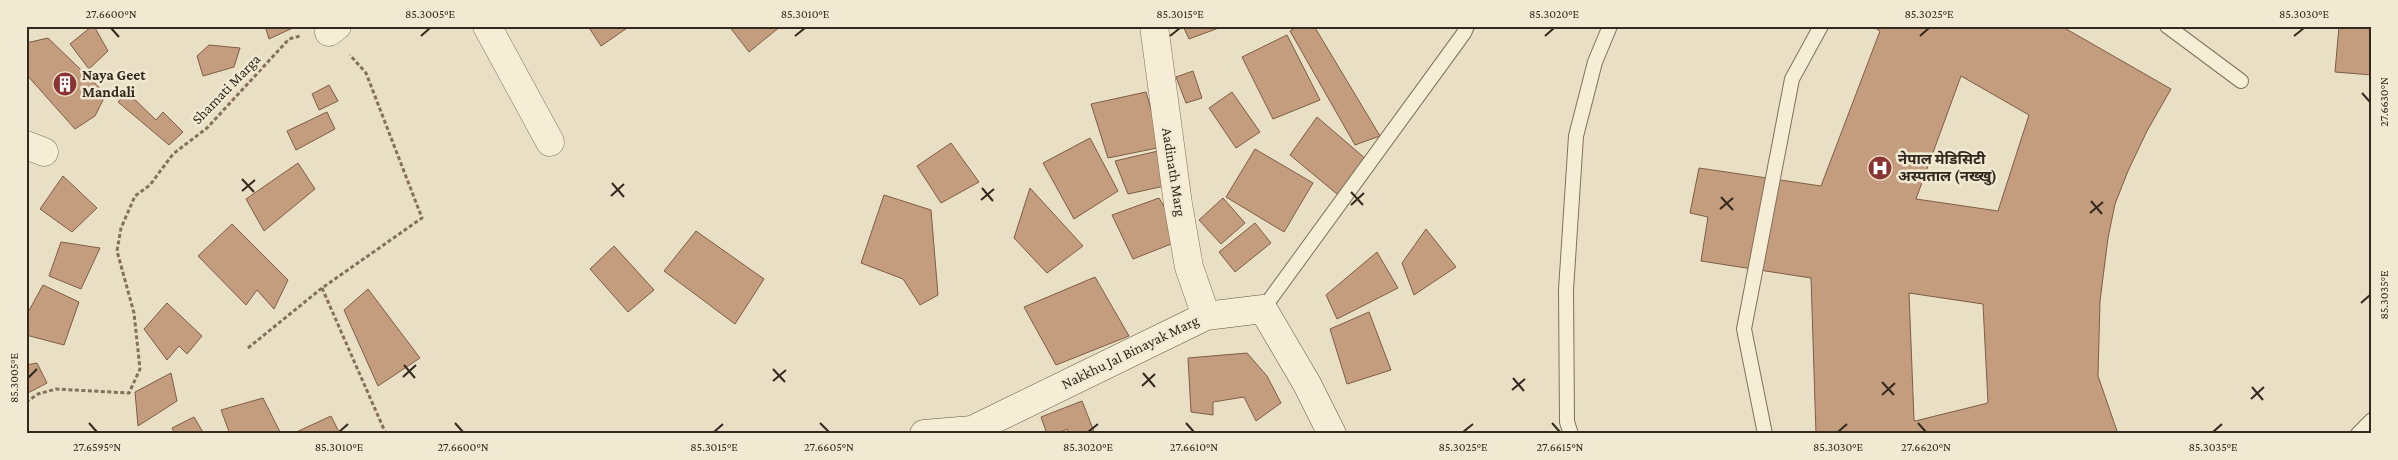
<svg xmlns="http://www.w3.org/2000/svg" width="2398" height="460" font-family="'Crimson Pro','Noto Sans Devanagari',serif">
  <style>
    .building { fill: #c39d7d; stroke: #7e5d45; fill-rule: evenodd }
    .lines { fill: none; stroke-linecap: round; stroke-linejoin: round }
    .lane-casing { stroke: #82715c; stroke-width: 16 }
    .street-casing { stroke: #82715c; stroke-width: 29 }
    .secondary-casing { stroke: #63533f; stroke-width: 29 }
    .path { stroke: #82715c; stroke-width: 3; stroke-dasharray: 4 2.5; stroke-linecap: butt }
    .lane { stroke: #f5edd6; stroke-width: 14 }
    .street { stroke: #f5edd6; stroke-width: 28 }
    .secondary { stroke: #f5edd6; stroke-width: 28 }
    .ticks { fill: none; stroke: #33291f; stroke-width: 2 }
    .labels { text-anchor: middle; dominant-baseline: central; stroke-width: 5; stroke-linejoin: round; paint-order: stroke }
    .poi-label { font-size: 15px; font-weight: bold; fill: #33291f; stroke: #f1e9d2; text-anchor: start }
    .street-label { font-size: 15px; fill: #33291f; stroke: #f1e9d2 }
    .neatline { fill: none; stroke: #33291f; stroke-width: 2 }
    .ticks-label { font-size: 12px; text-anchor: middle; fill: #33291f }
  </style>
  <rect width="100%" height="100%" fill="#e9dfc4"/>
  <g class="building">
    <path d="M 92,26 L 94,26 L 108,51 L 89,69 L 70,44 Z"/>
    <path d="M 265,26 L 297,26 L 269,39 Z"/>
    <path d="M 588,26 L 630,26 L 601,46 Z"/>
    <path d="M 729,26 L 781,26 L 749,52 Z"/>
    <path d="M 1183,26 L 1224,26 L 1189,39 Z"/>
    <path d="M 1298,26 L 1314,26 L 1380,136 L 1355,145 L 1290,31 Z"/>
    <path d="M 1872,26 L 2061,26 L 2171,89 L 2147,131 L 2128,171 L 2115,204 L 2108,238 L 2100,301 L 2098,376 L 2118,434 L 1816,434 L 1811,278 L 1701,261 L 1708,217 L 1690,213 L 1699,168 L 1821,186 L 1880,31 ZM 1961,76 L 2029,115 L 1998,211 L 1916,199 ZM 1909,293 L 1983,304 L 1988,403 L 1915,421 L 1914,420 Z"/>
    <path d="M 2339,26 L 2372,26 L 2372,75 L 2335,72 Z"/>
    <path d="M 1287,35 L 1320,100 L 1273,119 L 1242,57 Z"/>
    <path d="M 48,38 L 106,94 L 95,116 L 75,129 L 26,74 L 26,43 Z"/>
    <path d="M 209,45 L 240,48 L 234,67 L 203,76 L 197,56 Z"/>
    <path d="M 1193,71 L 1202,98 L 1186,103 L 1176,77 Z"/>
    <path d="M 329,85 L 338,101 L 319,110 L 312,94 Z"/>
    <path d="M 127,92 L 156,120 L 163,112 L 183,132 L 169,145 L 118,102 Z"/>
    <path d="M 1146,92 L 1162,147 L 1108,158 L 1091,104 Z"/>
    <path d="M 1232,92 L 1260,132 L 1236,148 L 1209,108 Z"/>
    <path d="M 327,112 L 335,129 L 296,150 L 287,131 Z"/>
    <path d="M 1317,117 L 1367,160 L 1343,199 L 1290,155 Z"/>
    <path d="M 1090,138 L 1118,191 L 1074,219 L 1043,163 Z"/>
    <path d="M 951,143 L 979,182 L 941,203 L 917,166 Z"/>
    <path d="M 1255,149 L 1313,183 L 1284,232 L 1226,197 Z"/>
    <path d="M 1158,151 L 1169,185 L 1128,194 L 1115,161 Z"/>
    <path d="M 298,163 L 315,189 L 264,231 L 246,199 Z"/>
    <path d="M 63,176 L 97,208 L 72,232 L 40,209 Z"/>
    <path d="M 1030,188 L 1083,246 L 1047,273 L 1014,238 Z"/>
    <path d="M 884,195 L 931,210 L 938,295 L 920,305 L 903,279 L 861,263 Z"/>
    <path d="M 1159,198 L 1184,239 L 1133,259 L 1112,215 Z"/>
    <path d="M 1223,198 L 1245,223 L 1221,244 L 1199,220 Z"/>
    <path d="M 1255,223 L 1271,243 L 1235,272 L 1219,252 Z"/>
    <path d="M 232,224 L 288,280 L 274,309 L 257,290 L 246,305 L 198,256 Z"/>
    <path d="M 1426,229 L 1456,267 L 1414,295 L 1402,263 Z"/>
    <path d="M 696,231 L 764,279 L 735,324 L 664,271 Z"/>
    <path d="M 61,242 L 100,248 L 81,289 L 49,276 Z"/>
    <path d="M 614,246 L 654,290 L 628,312 L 590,269 Z"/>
    <path d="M 1377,252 L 1398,288 L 1337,319 L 1326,295 Z"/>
    <path d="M 1095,277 L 1129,336 L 1056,365 L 1024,307 Z"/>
    <path d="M 43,285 L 79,302 L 64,345 L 26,335 L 26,316 Z"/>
    <path d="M 368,289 L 420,358 L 378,386 L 344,310 Z"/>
    <path d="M 167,303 L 202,336 L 187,354 L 179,346 L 167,360 L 144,329 Z"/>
    <path d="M 1369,312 L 1391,370 L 1347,384 L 1330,329 Z"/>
    <path d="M 1247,353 L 1267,376 L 1281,403 L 1256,421 L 1244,397 L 1213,402 L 1213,415 L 1191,412 L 1188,358 Z"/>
    <path d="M 37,363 L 47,383 L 26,394 L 26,365 Z"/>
    <path d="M 171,373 L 177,401 L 138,426 L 135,392 Z"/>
    <path d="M 263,398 L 281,434 L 230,434 L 221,410 Z"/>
    <path d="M 1082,401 L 1095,434 L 1069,434 L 1067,429 L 1056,434 L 1047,434 L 1041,417 Z"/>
    <path d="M 331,416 L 340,434 L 292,434 Z"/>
    <path d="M 194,417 L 204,434 L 175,434 L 172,428 Z"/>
  </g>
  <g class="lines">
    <defs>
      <g id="lane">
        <path d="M 2167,26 L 2241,81"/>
        <path d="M 1263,309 L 1464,33 L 1467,26"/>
        <path d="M 1571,434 L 1567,422 L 1566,290 L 1576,136 L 1595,62 L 1610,26"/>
        <path d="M 1765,434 L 1744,329 L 1792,79 L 1821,26"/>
        <path d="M 2358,434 L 2372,420"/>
      </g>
      <g id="street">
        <path d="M 487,26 L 550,142"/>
        <path d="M 1154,26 L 1178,204 L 1189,267 L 1206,316"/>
        <path d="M 329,32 L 337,26"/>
        <path d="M 26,145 L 44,152"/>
      </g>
      <path id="secondary" d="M 924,434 L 972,430 L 1206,316 L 1263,309 L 1307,384 L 1332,434"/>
    </defs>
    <use href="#lane" class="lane-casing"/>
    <use href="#street" class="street-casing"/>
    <use href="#secondary" class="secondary-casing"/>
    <g class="path">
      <path d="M 322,288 L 386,434"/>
      <path d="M 248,348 L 322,288 L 422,218 L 366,73 L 350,55"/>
      <path d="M 26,402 L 38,394 L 56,389 L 129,393 L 140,369 L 134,313 L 117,251 L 121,228 L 135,196 L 150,185 L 173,154 L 207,128 L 289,39 L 300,36"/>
    </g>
    <use href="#lane" class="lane"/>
    <use href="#street" class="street"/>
    <use href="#secondary" class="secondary"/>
  </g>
  <path class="ticks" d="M 111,28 L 119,37M 421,36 L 430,28M 795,36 L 805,28M 1170,36 L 1180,28M 1545,36 L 1554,28M 1920,36 L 1929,28M 2294,36 L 2304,28M 2362,93 L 2370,102M 242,179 L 254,192M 612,183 L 624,197M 982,188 L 993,201M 242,191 L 255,180M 1351,192 L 1363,205M 611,196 L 624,184M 1721,197 L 1733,210M 981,200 L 994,189M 2091,201 L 2102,214M 1351,205 L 1364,193M 1720,209 L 1733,198M 2090,213 L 2103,202M 2361,303 L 2370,295M 404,365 L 415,378M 773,369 L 785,382M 1143,373 L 1155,387M 403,377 L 416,365M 28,378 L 37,369M 1513,378 L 1524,391M 773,381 L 786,370M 1882,382 L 1894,395M 1142,386 L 1155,374M 2252,387 L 2263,400M 1512,390 L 1525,379M 1882,395 L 1895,383M 2251,399 L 2264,387M 89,423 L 97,432M 455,423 L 463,432M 820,423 L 829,432M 1186,423 L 1194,432M 1552,423 L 1560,432M 1918,423 L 1926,432M 339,432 L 348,424M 714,432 L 723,424M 1088,432 L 1098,424M 1463,432 L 1473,424M 1838,432 L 1847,424M 2213,432 L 2222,424"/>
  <defs>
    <symbol id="building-disc" viewBox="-11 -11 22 22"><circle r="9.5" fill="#8a3533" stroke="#f1e9d2"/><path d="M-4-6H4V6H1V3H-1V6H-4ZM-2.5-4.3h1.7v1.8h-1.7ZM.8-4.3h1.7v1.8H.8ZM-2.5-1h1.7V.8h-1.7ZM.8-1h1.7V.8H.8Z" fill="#fff"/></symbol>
    <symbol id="hospital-disc" viewBox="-11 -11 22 22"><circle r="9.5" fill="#8a3533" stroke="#f1e9d2"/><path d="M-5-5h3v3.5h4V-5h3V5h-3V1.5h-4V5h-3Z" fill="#fff"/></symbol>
  </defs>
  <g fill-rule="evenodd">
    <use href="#building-disc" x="51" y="70" width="28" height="28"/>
    <use href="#hospital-disc" x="1866" y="154" width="28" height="28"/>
  </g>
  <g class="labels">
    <g class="poi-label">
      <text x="82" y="75">Naya Geet<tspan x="82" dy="17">Mandali</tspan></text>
      <text x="1898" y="159">नेपाल मेडिसिटी<tspan x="1898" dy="17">अस्पताल (नख्खु)</tspan></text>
    </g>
    <g class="street-label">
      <text transform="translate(226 89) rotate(-46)">Shamati Marga</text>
      <text transform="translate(1174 172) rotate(81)">Aadinath Marg</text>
      <text transform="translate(1130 352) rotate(-26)">Nakkhu Jal Binayak Marg</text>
    </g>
  </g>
  <rect width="2398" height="460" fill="none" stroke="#f1e9d2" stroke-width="55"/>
  <rect x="28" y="28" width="2342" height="404" class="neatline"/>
  <g class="ticks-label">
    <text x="111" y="18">27.6600°N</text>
    <text x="430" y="18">85.3005°E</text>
    <text x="805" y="18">85.3010°E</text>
    <text x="1180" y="18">85.3015°E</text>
    <text x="1554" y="18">85.3020°E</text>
    <text x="1929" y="18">85.3025°E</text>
    <text x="2304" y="18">85.3030°E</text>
    <text transform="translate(2384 102) rotate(-90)" y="4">27.6630°N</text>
    <text transform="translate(2384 295) rotate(-90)" y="4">85.3035°E</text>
    <text transform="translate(14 378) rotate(-90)" y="4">85.3005°E</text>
    <text x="97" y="451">27.6595°N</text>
    <text x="339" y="451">85.3010°E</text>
    <text x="463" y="451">27.6600°N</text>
    <text x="714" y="451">85.3015°E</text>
    <text x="829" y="451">27.6605°N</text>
    <text x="1088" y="451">85.3020°E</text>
    <text x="1194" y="451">27.6610°N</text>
    <text x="1463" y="451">85.3025°E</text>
    <text x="1560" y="451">27.6615°N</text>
    <text x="1838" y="451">85.3030°E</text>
    <text x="1926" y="451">27.6620°N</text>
    <text x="2213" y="451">85.3035°E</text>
  </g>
</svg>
